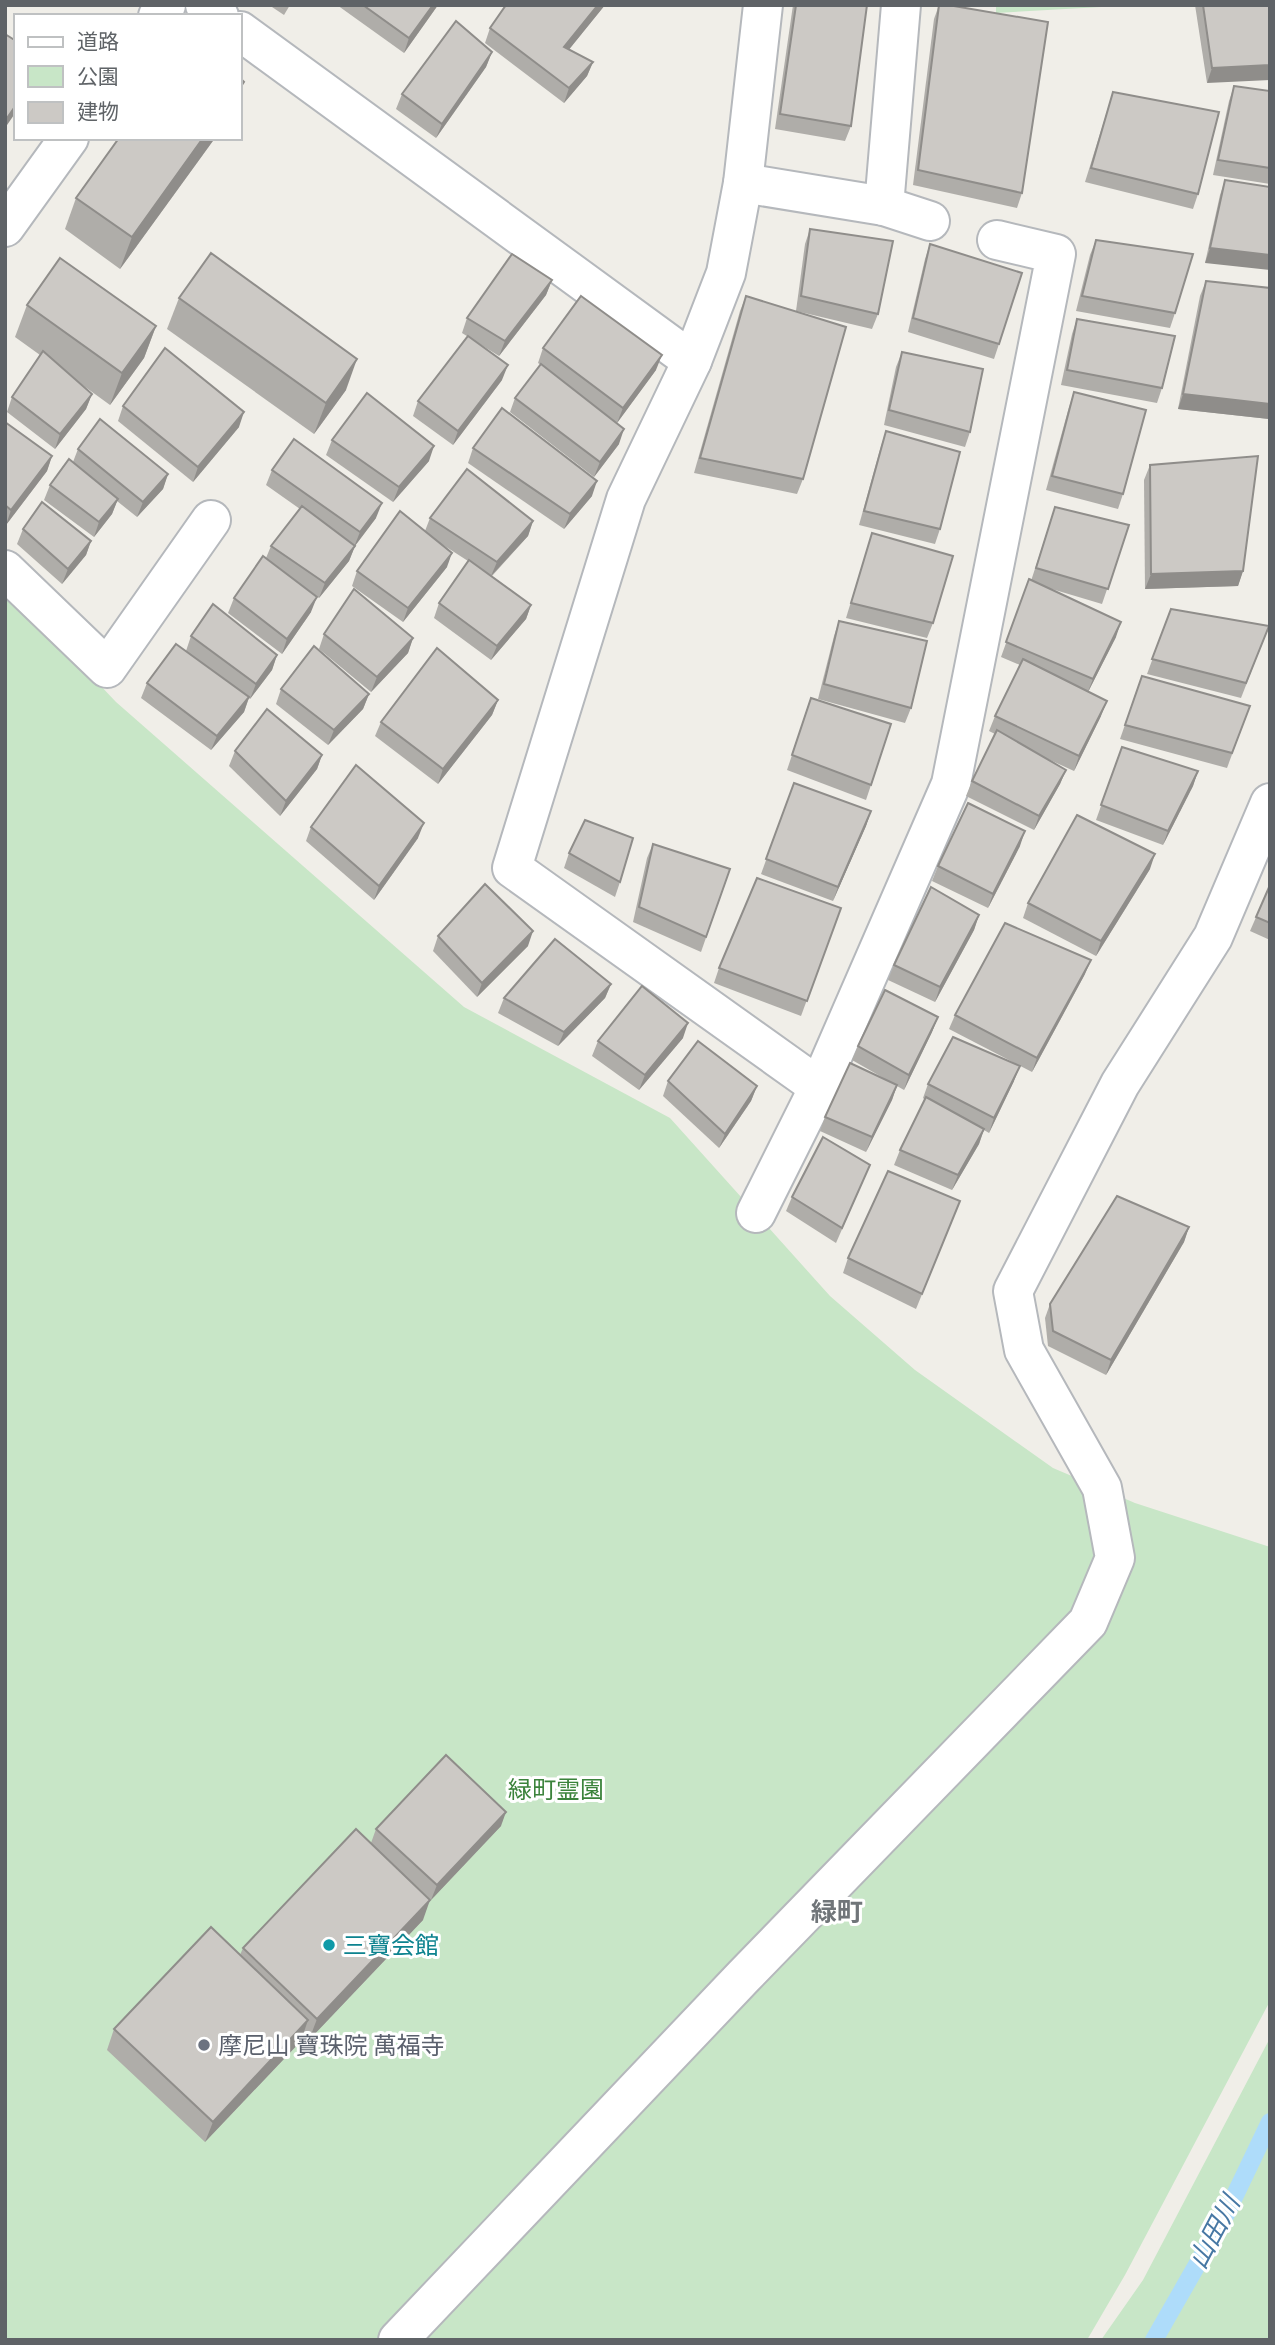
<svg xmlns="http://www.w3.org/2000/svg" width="1275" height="2345" font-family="Cabin,'Noto Sans JP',sans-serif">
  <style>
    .green { fill: #c8e6c7 }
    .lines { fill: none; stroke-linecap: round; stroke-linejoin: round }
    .stream { stroke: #aedcfa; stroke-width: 18 }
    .minor-casing { stroke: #b5b8bc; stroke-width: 42 }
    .minor { stroke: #fff; stroke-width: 38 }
    .wall { fill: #afada9 }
    .shaded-wall { fill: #8f8d8a }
    .building { fill: #ccc9c5; stroke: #8f8d8a; stroke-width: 2 }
    .culture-dot { fill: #0f9aa8; stroke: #fff; stroke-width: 2.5 }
    .worship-dot { fill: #6b7280; stroke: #fff; stroke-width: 2.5 }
    .labels { text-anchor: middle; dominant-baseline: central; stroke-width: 6; stroke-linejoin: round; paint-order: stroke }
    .park-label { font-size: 24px; fill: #3b833b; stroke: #fff }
    .culture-label { font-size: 24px; fill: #0d838f; stroke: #fff; text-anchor: start }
    .worship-label { font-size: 24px; fill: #5b616d; stroke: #fff; text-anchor: start }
    .neighbourhood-label { font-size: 26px; font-weight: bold; fill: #707579; stroke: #fff }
    .water-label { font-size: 26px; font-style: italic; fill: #4778a4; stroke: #fff }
  </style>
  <rect width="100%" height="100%" fill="#f0eee8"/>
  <g class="green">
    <path d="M 996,5 L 1137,5 L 996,13 Z"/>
    <path d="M 5,585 L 116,702 L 464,1007 L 670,1118 L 830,1296 L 915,1370 L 1053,1468 L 1135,1503 L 1270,1547 L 1270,2001 L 1125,2275 L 1087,2340 L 5,2340 Z"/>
    <path d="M 1270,2038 L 1270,2340 L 1101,2340 L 1143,2280 Z"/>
  </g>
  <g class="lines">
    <path class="stream" d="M 1154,2340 L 1225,2216 L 1270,2122"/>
    <defs>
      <g id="minor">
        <path d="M 205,5 L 219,16"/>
        <path d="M 158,16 L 166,5"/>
        <path d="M 240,31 L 692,361 L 626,499 L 512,868 L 819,1087 L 951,784 L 1056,254 L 997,240"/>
        <path d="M 743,183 L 884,206 L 930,221"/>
        <path d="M 884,206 L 901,5"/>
        <path d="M 5,227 L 69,138"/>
        <path d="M 692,361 L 726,273 L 743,183 L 763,5"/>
        <path d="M 5,570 L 107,668 L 211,520"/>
        <path d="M 756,1213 L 819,1087"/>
        <path d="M 398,2340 L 744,1976 L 1088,1622 L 1115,1558 L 1102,1488 L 1024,1350 L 1013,1291 L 1120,1084 L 1213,937 L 1270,803"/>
      </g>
    </defs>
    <use href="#minor" class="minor-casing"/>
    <use href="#minor" class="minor"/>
  </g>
  <g class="wall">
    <path d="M 269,5 L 290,5 L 284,15 Z"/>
    <path d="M 337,5 L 438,5 L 404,53 Z"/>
    <path d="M 506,5 L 605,5 L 569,49 L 593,62 L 587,76 L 564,103 L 485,43 L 490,28 Z"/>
    <path d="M 793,5 L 867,5 L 851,126 L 845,141 L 775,129 Z"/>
    <path d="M 939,5 L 1022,193 L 1017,208 L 913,185 L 934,19 Z"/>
    <path d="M 1195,5 L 1270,5 L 1207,83 Z"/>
    <path d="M 492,52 L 486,67 L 436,138 L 396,109 L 402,94 Z"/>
    <path d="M 1234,86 L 1270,91 L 1270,184 L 1213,175 L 1229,101 Z"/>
    <path d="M 1113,92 L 1198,194 L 1193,209 L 1085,182 Z"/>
    <path d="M 215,138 L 120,269 L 65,229 L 76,198 Z"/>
    <path d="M 1225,180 L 1270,187 L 1205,263 L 1220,195 Z"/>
    <path d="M 810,229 L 878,314 L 872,329 L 796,311 L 805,244 Z"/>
    <path d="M 1096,240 L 1175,313 L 1170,328 L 1076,311 L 1090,255 Z"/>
    <path d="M 930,244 L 999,344 L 994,359 L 908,332 L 925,259 Z"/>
    <path d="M 552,280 L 546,295 L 499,356 L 462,333 L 467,318 Z"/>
    <path d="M 1206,281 L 1270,288 L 1270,416 L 1269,419 L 1178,409 L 1200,296 Z"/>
    <path d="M 746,296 L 803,479 L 797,494 L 694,473 L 740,311 Z"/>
    <path d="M 179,298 L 346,390 L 314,434 L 167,329 Z"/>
    <path d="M 27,305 L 156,326 L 144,358 L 110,405 L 77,381 L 92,394 L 86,409 L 55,449 L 7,412 L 12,397 L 40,355 L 15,337 Z"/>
    <path d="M 1077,319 L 1162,388 L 1157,403 L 1061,385 L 1072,334 Z"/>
    <path d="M 543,348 L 656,370 L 617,423 L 590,403 L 619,444 L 594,477 L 510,412 L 515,398 L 541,365 L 538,363 Z"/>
    <path d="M 902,352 L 970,432 L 965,447 L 884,425 L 896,367 Z"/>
    <path d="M 502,380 L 453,445 L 413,416 L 418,401 Z"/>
    <path d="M 1074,392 L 1123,494 L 1118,509 L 1046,490 L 1069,407 Z"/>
    <path d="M 123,406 L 239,427 L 193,482 L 118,421 Z"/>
    <path d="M 5,422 L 52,456 L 47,471 L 6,525 Z"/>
    <path d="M 886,431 L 940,529 L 935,544 L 859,525 L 881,446 Z"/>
    <path d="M 332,440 L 429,461 L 393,502 L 326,455 Z"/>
    <path d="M 473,448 L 592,496 L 564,529 L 468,463 Z"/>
    <path d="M 78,449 L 168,474 L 163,489 L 137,517 L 117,501 L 112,514 L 94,537 L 44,500 L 50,485 L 73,462 Z"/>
    <path d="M 1150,465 L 1243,571 L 1238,586 L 1145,589 L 1144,480 Z"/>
    <path d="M 272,470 L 376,518 L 355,546 L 349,561 L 319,598 L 306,588 L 311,612 L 282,654 L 228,613 L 234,598 L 266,558 L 271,546 L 300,509 L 266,485 Z"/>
    <path d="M 1055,507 L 1129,525 L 1102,604 L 1045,587 L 1116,637 L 1088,692 L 1101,716 L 1074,771 L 1039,755 L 1066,770 L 1060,784 L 1034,830 L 966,796 L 972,781 L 995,734 L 989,731 L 995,716 L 1020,665 L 1001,657 L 1029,579 L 1031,581 Z"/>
    <path d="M 430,518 L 533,521 L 528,536 L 492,576 L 531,605 L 526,619 L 491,660 L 434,618 L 439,603 L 468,561 L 437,541 L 447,567 L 403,622 L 352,586 L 357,571 L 425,531 Z"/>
    <path d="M 23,529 L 91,541 L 86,555 L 62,584 L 17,544 Z"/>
    <path d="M 872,533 L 933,623 L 927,638 L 846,618 Z"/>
    <path d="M 1171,609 L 1269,626 L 1241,698 L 1147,674 Z"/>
    <path d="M 839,621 L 911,708 L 905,723 L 818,699 L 834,636 Z"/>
    <path d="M 324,634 L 413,638 L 408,653 L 371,692 L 319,649 Z"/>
    <path d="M 191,636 L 277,655 L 272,670 L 250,699 L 249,698 L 244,712 L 211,750 L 141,698 L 147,683 L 186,651 Z"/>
    <path d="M 1142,676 L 1250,706 L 1227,768 L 1120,739 Z"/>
    <path d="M 281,689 L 369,694 L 363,709 L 328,745 L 276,704 Z"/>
    <path d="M 811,698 L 871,785 L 866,800 L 787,770 Z"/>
    <path d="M 498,700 L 492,715 L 438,784 L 375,736 L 381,722 Z"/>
    <path d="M 1122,747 L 1198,771 L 1193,786 L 1163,845 L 1096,820 Z"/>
    <path d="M 235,751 L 322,755 L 317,769 L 280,816 L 229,766 Z"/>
    <path d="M 794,783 L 871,811 L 866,826 L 833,901 L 761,874 Z"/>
    <path d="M 311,827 L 418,838 L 374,900 L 306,841 Z"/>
    <path d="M 653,844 L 730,869 L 701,952 L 633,922 L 647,858 Z"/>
    <path d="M 1020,846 L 988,908 L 932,881 L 938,866 Z"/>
    <path d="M 569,853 L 620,882 L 615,897 L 564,868 Z"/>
    <path d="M 1150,869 L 1096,956 L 1023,918 L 1028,903 Z"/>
    <path d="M 1270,885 L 1270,940 L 1250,931 Z"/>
    <path d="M 841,908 L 801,1016 L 714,983 L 719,968 Z"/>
    <path d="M 979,915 L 974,930 L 935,1002 L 888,980 L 894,965 Z"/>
    <path d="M 438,936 L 528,946 L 477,997 L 433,951 Z"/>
    <path d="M 1085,974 L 1032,1072 L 949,1029 L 955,1015 Z"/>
    <path d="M 611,984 L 605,998 L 558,1046 L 498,1013 L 504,998 Z"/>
    <path d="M 938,1017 L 932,1032 L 904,1090 L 897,1086 L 892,1100 L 866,1152 L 820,1131 L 825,1117 L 887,1080 L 852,1060 L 858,1046 Z"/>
    <path d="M 683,1038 L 639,1090 L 592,1056 L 598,1041 Z"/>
    <path d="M 668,1081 L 757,1086 L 751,1101 L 719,1148 L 663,1096 Z"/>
    <path d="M 1014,1081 L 989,1133 L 984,1130 L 979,1144 L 952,1190 L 894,1165 L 900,1150 L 925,1100 L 923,1098 L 928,1084 Z"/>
    <path d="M 864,1179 L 836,1243 L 786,1211 L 792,1197 Z"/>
    <path d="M 954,1216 L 916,1309 L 843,1273 L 848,1258 Z"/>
    <path d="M 1189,1227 L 1184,1242 L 1106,1375 L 1048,1346 L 1045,1318 L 1050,1304 Z"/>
    <path d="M 501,1826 L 431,1900 L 411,1881 L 423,1920 L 309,2040 L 303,2034 L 301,2041 L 205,2142 L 107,2050 L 114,2029 L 240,1955 L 243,1948 L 371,1843 L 376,1829 Z"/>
  </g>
  <g class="shaded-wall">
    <path d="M 433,5 L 438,5 L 404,53 L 409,38 Z"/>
    <path d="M 598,5 L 605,5 L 559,62 L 564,47 Z"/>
    <path d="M 492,52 L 486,67 L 436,138 L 442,124 Z"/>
    <path d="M 593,62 L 587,76 L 564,103 L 569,88 Z"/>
    <path d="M 1270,65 L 1270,80 L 1207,83 L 1212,68 Z"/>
    <path d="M 16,105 L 16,112 L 5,128 L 5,121 Z"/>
    <path d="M 203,138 L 215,138 L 120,269 L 132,237 Z"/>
    <path d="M 1210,248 L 1270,255 L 1270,270 L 1205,263 Z"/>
    <path d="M 552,280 L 546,295 L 499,356 L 505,341 Z"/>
    <path d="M 156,326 L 144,358 L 110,405 L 122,373 Z"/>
    <path d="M 662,355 L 656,370 L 617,423 L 623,408 Z"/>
    <path d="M 357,359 L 346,390 L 314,434 L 326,403 Z"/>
    <path d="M 508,365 L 502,380 L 453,445 L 458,431 Z"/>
    <path d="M 92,394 L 86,409 L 55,449 L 60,434 Z"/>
    <path d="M 1183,394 L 1270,404 L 1270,416 L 1269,419 L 1178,409 Z"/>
    <path d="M 244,412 L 239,427 L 193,482 L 198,467 Z"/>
    <path d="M 624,429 L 619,444 L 594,477 L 600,462 Z"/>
    <path d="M 434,446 L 429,461 L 393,502 L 399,487 Z"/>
    <path d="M 52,456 L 47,471 L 6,525 L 11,510 Z"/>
    <path d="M 168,474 L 163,489 L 137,517 L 143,502 Z"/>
    <path d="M 597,481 L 592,496 L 564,529 L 570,514 Z"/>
    <path d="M 118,499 L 112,514 L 94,537 L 99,522 Z"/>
    <path d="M 382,503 L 376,518 L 354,547 L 360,532 Z"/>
    <path d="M 533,521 L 528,536 L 491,576 L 497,562 Z"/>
    <path d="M 91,541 L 86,555 L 62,584 L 68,569 Z"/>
    <path d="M 355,546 L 349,561 L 319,598 L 325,583 Z"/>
    <path d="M 452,553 L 447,567 L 403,622 L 408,608 Z"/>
    <path d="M 1243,571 L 1238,586 L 1145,589 L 1151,574 Z"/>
    <path d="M 317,597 L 311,612 L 282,654 L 287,639 Z"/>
    <path d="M 531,605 L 526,619 L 491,660 L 497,646 Z"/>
    <path d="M 1121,622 L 1116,637 L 1087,694 L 1093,679 Z"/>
    <path d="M 413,638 L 408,653 L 371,692 L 377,677 Z"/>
    <path d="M 277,655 L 272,670 L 250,699 L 256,684 Z"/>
    <path d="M 369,694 L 363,709 L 328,745 L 334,730 Z"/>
    <path d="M 249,697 L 244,712 L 211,750 L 217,736 Z"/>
    <path d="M 498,700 L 492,715 L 438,784 L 443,769 Z"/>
    <path d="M 1107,701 L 1101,716 L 1074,771 L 1079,756 Z"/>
    <path d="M 322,755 L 317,769 L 280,816 L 286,801 Z"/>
    <path d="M 1066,770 L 1060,784 L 1034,830 L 1039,816 Z"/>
    <path d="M 1198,771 L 1193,786 L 1163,845 L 1168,831 Z"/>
    <path d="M 871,811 L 866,826 L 833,901 L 838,887 Z"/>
    <path d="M 424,823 L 418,838 L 374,900 L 379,886 Z"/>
    <path d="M 1025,831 L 1020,846 L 988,908 L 993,894 Z"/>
    <path d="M 1155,854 L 1150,869 L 1096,956 L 1101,941 Z"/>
    <path d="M 979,915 L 974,930 L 935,1002 L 940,987 Z"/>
    <path d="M 533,931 L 528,946 L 477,997 L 482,983 Z"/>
    <path d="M 1091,960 L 1085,974 L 1032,1072 L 1037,1058 Z"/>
    <path d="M 611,984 L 605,998 L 558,1046 L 564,1032 Z"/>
    <path d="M 938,1017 L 932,1032 L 904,1090 L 909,1075 Z"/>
    <path d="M 688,1023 L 683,1038 L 639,1090 L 645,1075 Z"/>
    <path d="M 1020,1066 L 1014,1081 L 989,1133 L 994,1118 Z"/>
    <path d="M 897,1085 L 892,1100 L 866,1152 L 872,1137 Z"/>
    <path d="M 757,1086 L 751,1101 L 719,1148 L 725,1134 Z"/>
    <path d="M 984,1129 L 979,1144 L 952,1190 L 958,1175 Z"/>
    <path d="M 1189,1227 L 1184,1242 L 1106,1375 L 1111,1360 Z"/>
    <path d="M 506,1812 L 501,1826 L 431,1900 L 437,1885 Z"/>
    <path d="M 430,1900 L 423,1920 L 309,2040 L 317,2019 Z"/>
    <path d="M 308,2020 L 301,2041 L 205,2142 L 213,2122 Z"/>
  </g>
  <g class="building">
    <path d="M 363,5 L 433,5 L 409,38 Z"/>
    <path d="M 506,5 L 598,5 L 564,47 L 593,62 L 569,88 L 490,28 Z"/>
    <path d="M 796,5 L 867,5 L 851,126 L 780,114 Z"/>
    <path d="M 939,5 L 948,5 L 1048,22 L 1022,193 L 918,170 Z"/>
    <path d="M 1203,5 L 1270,5 L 1270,65 L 1212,68 Z"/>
    <path d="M 456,21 L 492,52 L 442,124 L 402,94 Z"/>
    <path d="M 5,34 L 16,41 L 16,105 L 5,121 Z"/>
    <path d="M 240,78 L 244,82 L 240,88 Z"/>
    <path d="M 1234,86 L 1270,91 L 1270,168 L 1218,160 Z"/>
    <path d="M 1113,92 L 1219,112 L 1198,194 L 1091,168 Z"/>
    <path d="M 119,138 L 203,138 L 132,237 L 76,198 Z"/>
    <path d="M 1225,180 L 1270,187 L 1270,255 L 1210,248 Z"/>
    <path d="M 810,229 L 893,241 L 878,314 L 801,296 Z"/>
    <path d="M 1096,240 L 1193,254 L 1175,313 L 1082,296 Z"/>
    <path d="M 930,244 L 1022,273 L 999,344 L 913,318 Z"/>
    <path d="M 211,253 L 357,359 L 326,403 L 179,298 Z"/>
    <path d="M 512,254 L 552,280 L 505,341 L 467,318 Z"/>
    <path d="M 60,258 L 156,326 L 122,373 L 27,305 Z"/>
    <path d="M 1206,281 L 1270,288 L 1270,404 L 1183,394 Z"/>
    <path d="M 581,296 L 662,355 L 623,408 L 543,348 Z"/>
    <path d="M 746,296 L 846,327 L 803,479 L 700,458 Z"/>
    <path d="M 1077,319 L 1175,336 L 1162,388 L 1067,370 Z"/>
    <path d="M 468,336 L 508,365 L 458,431 L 418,401 Z"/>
    <path d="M 165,348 L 244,412 L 198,467 L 123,406 Z"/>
    <path d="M 43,351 L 92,394 L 60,434 L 12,397 Z"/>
    <path d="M 902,352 L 983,369 L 970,432 L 889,410 Z"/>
    <path d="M 541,364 L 624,429 L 600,462 L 515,398 Z"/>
    <path d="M 1074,392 L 1146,410 L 1123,494 L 1052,476 Z"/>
    <path d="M 367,393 L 434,446 L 399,487 L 332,440 Z"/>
    <path d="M 502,408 L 597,481 L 570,514 L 473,448 Z"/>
    <path d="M 100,419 L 168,474 L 143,502 L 78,449 Z"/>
    <path d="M 5,422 L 52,456 L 11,510 L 5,505 Z"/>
    <path d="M 886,431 L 960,452 L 940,529 L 864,511 Z"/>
    <path d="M 294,439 L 382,503 L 360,532 L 272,470 Z"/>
    <path d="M 1258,456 L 1243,571 L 1151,574 L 1150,465 Z"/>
    <path d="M 69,459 L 118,499 L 99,522 L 50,485 Z"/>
    <path d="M 467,469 L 533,521 L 497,562 L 430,518 Z"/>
    <path d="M 42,502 L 91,541 L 68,569 L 23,529 Z"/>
    <path d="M 302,506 L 355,546 L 325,583 L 271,546 Z"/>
    <path d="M 1055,507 L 1129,525 L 1108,589 L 1036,568 Z"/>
    <path d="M 400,511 L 452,553 L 408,608 L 357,571 Z"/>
    <path d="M 872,533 L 953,556 L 933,623 L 851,603 Z"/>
    <path d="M 263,556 L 317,597 L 287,639 L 234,598 Z"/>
    <path d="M 469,560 L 531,605 L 497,646 L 439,603 Z"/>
    <path d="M 1029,579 L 1121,622 L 1093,679 L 1006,642 Z"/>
    <path d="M 354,589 L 413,638 L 377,677 L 324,634 Z"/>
    <path d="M 213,604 L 277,655 L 256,684 L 191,636 Z"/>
    <path d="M 1171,609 L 1269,626 L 1246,683 L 1152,659 Z"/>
    <path d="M 839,621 L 927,641 L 911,708 L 824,684 Z"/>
    <path d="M 176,644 L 249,697 L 217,736 L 147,683 Z"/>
    <path d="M 314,646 L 369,694 L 334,730 L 281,689 Z"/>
    <path d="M 437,648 L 498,700 L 443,769 L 381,722 Z"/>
    <path d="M 1023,659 L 1107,701 L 1079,756 L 995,716 Z"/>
    <path d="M 1142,676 L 1250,706 L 1232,753 L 1125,725 Z"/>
    <path d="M 811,698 L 891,724 L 871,785 L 792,755 Z"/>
    <path d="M 267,709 L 322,755 L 286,801 L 235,751 Z"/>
    <path d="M 997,730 L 1066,770 L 1039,816 L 972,781 Z"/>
    <path d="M 1122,747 L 1198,771 L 1168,831 L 1101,805 Z"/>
    <path d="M 356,765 L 424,823 L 379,886 L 311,827 Z"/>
    <path d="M 794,783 L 871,811 L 838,887 L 766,859 Z"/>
    <path d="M 968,803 L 1025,831 L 993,894 L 938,866 Z"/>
    <path d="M 1077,815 L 1155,854 L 1101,941 L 1028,903 Z"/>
    <path d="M 585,820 L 633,838 L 620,882 L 569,853 Z"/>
    <path d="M 653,844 L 730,869 L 706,937 L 639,907 Z"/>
    <path d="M 757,878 L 841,908 L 807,1001 L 719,968 Z"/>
    <path d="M 485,884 L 533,931 L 482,983 L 438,936 Z"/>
    <path d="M 1270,885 L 1270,923 L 1256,917 Z"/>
    <path d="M 931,887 L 979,915 L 940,987 L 894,965 Z"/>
    <path d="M 1005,923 L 1091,960 L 1037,1058 L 955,1015 Z"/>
    <path d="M 555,939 L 611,984 L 564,1032 L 504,998 Z"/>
    <path d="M 642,986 L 688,1023 L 645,1075 L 598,1041 Z"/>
    <path d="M 885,990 L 938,1017 L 909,1075 L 858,1046 Z"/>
    <path d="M 953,1037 L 1020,1066 L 994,1118 L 928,1084 Z"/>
    <path d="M 698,1041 L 757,1086 L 725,1134 L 668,1081 Z"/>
    <path d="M 850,1063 L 897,1085 L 872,1137 L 825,1117 Z"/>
    <path d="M 926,1097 L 984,1129 L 958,1175 L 900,1150 Z"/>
    <path d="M 823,1137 L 870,1165 L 842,1228 L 792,1197 Z"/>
    <path d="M 888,1171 L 960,1201 L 922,1294 L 848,1258 Z"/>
    <path d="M 1117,1196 L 1189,1227 L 1111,1360 L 1053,1331 L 1050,1304 Z"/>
    <path d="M 446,1755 L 506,1812 L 437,1885 L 376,1829 Z"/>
    <path d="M 356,1829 L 430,1900 L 317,2019 L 243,1948 Z"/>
    <path d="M 211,1927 L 308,2020 L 213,2122 L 114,2029 Z"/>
  </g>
  <circle class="culture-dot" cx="329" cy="1945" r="7"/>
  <circle class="worship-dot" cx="204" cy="2045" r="7"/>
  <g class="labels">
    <g class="park-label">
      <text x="556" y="1789">緑町霊園</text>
    </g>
    <g class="culture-label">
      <text x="343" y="1945">三寶会館</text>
    </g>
    <g class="worship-label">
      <text x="218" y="2045">摩尼山 寶珠院 萬福寺</text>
    </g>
    <g class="neighbourhood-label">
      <text x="837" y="1912">緑町</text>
    </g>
    <g class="water-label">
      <text transform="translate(1214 2232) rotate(-62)">山田川</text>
    </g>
  </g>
  <rect width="1275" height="2345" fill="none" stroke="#5f6367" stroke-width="14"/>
  <rect x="14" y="14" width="228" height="126" fill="#ffffff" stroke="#bfc1c2" stroke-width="2"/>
  <rect x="28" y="37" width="35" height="10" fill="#ffffff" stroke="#bfc1c2" stroke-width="2"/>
  <text x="77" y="49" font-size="21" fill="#5f6367">道路</text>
  <rect x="28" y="66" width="35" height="21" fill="#c8e6c7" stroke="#bfc1c2" stroke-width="2"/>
  <text x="77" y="84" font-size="21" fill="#5f6367">公園</text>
  <rect x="28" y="102" width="35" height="21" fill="#ccc9c5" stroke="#bfc1c2" stroke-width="2"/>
  <text x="77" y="119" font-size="21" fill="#5f6367">建物</text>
</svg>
